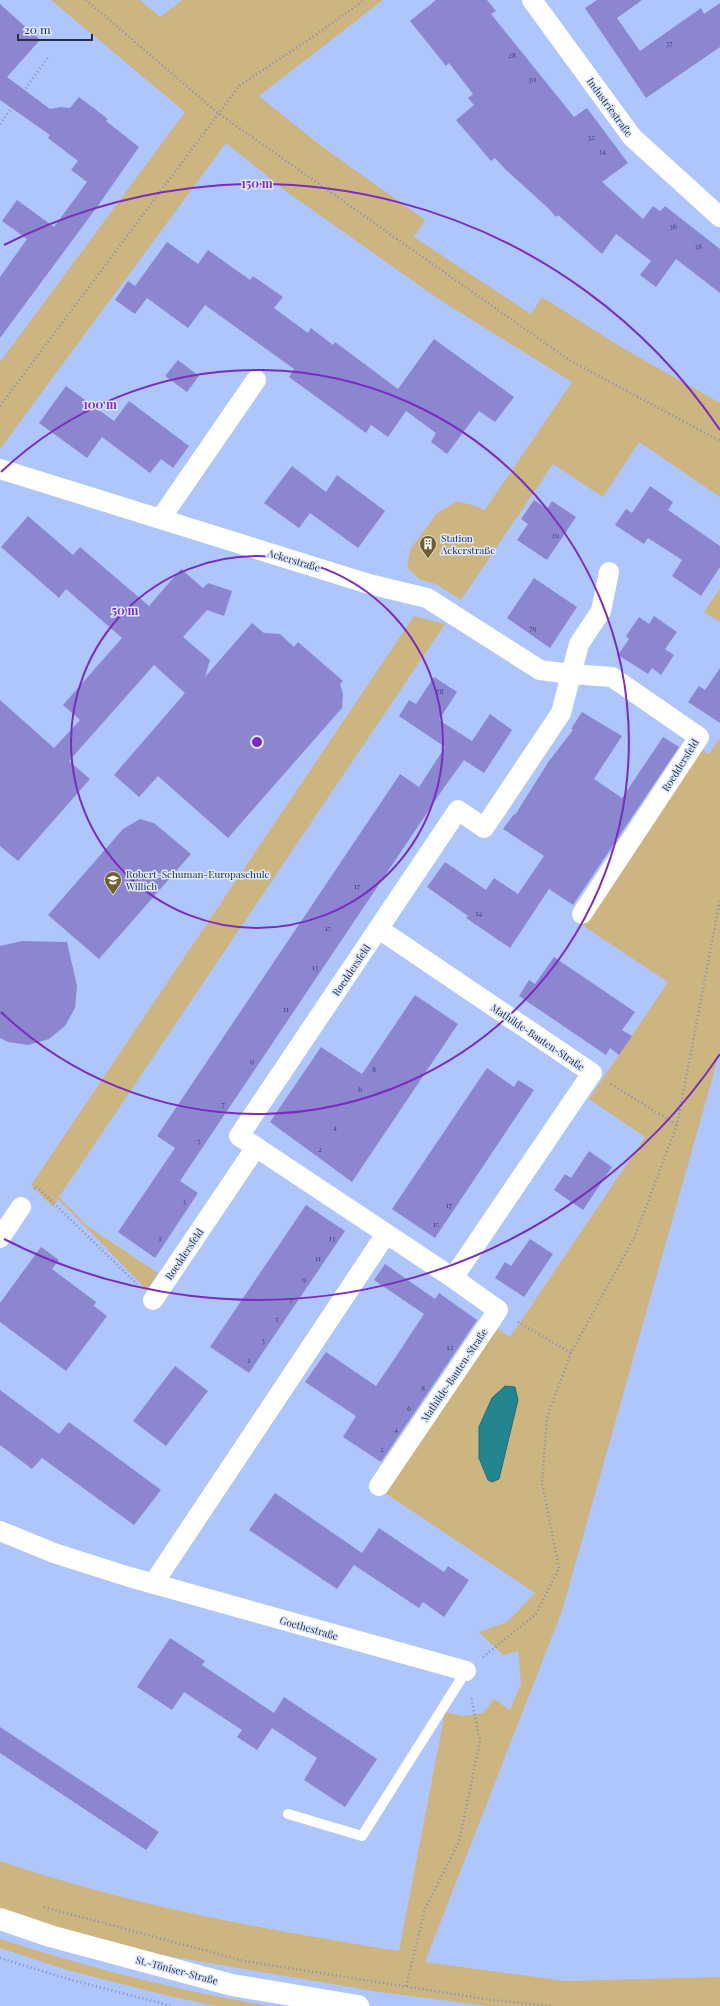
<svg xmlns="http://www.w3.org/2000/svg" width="720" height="2006" font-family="'Playfair Display',serif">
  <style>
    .green { fill: #cdb581; fill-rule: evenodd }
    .water { fill: #248590; stroke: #246b7b }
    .building { fill: #8c86d0 }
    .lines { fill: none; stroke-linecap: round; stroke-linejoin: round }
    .path { stroke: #7d8fbb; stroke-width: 2.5; stroke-dasharray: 1 3; stroke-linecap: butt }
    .service { stroke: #fff; stroke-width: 10 }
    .minor { stroke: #fff; stroke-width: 20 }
    .secondary { stroke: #fff; stroke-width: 22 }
    .ring { fill: none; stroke: #7b2cbf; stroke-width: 2 }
    .labels { text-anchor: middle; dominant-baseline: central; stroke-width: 3; stroke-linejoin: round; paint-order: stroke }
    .number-label { font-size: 8px; fill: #3e456b }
    .street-label { font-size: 10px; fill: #242f49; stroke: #dee8fc }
    .poi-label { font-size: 10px; fill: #242f49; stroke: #dee8fc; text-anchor: start }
    .centre { fill: #7b2cbf; stroke: #dee8fc; stroke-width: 2 }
    .ring-label { font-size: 12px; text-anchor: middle; font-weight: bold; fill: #7b2cbf; stroke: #dee8fc; stroke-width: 3; stroke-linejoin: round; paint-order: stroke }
  </style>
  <rect width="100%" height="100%" fill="#afc6fc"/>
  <g class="green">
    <path d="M 51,0 L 140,0 L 160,17 L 182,0 L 383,0 L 259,96 L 320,145 L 425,220 L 414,237 L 531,314 L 542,297 L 626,350 L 720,403 L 720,497 L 639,442 L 603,497 L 553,464 L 461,600 L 436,584 L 419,579 L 407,567 L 410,550 L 417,540 L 437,513 L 457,501 L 479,507 L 484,511 L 572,382 L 440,300 L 287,192 L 226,143 L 0,449 L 0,362 L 185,112 Z"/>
    <path d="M 720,588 L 720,622 L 704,612 Z"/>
    <path d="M 414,616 L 445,624 L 59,1197 L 86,1225 L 158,1273 L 147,1290 L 58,1199 L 53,1207 L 31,1185 Z"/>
    <path d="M 720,738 L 720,1051 L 562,1611 L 425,1962 L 566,1981 L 720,1977 L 720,2006 L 488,2006 L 379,1992 L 162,1955 L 69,1932 L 0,1909 L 0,1861 C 129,1905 265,1930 399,1951 L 445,1712 L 463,1716 L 483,1713 L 494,1699 L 510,1710 L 521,1684 L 518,1651 L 503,1655 L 479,1632 L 507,1622 L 535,1593 L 382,1491 L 493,1326 L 510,1337 L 645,1137 L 589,1099 L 668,982 L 582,925 L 701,749 L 709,754 ZM 479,1427 L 488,1480 L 479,1458 Z"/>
    <path d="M 0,1939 C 88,1967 178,1991 270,2006 L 217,2006 L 169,1996 L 67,1970 L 0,1948 Z"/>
  </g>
  <path class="water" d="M 505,1386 L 515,1387 L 518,1400 L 499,1479 L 492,1482 L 488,1480 L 479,1458 L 479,1427 L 492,1398 Z"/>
  <g class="building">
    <path d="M 436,0 L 487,0 L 496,11 L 491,14 L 574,117 L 587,108 L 628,163 L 602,182 L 643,219 L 653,206 L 660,211 L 665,206 L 720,249 L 720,293 L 676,259 L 656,287 L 640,275 L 651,261 L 616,234 L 602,254 L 558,215 L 556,217 L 548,208 L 506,170 L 495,158 L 491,161 L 456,120 L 474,105 L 468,98 L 473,94 L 449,63 L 446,66 L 410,21 Z"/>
    <path d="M 597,0 L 642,0 L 617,18 L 640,51 L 701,8 L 704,14 L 720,3 L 720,47 L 646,98 L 585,8 Z"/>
    <path d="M 0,4 L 40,40 L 7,77 L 50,109 L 61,107 L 70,108 L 79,97 L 108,119 L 106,121 L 139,147 L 97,207 L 0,338 L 0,277 L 27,239 L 2,221 L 17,200 L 54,227 L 87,182 L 71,170 L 78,161 L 48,138 L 50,135 L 0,100 Z"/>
    <path d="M 167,242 L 198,264 L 208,250 L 250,280 L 253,276 L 283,297 L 274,308 L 308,333 L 311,328 L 333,345 L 335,342 L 398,389 L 434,339 L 514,397 L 495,422 L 479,411 L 447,454 L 431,442 L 436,433 L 406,411 L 388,437 L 371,425 L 366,433 L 289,377 L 294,369 L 205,305 L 188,328 L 147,298 L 135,314 L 115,300 L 128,281 L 135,286 Z"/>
    <path d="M 178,360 L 199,376 L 187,392 L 165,376 Z"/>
    <path d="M 66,386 L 114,421 L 129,401 L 189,446 L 173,468 L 161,459 L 150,473 L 102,437 L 87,458 L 39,423 Z"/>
    <path d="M 292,466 L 326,492 L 337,475 L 385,511 L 358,548 L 310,513 L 299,528 L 264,503 Z"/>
    <path d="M 650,486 L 673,502 L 668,510 L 720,546 L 720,567 L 701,596 L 672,576 L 682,560 L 648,538 L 644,544 L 615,525 L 626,509 L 632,513 Z"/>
    <path d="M 534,500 L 547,509 L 552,501 L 576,517 L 547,560 L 517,540 L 528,524 L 521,519 Z"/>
    <path d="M 28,516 L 73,555 L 80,547 L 149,606 L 181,569 L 203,588 L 208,583 L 232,591 L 224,616 L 207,610 L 183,637 L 210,660 L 205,677 L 252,623 L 264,633 L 280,634 L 294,647 L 298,642 L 343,681 L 340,684 L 343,694 L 342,708 L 228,838 L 158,776 L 139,797 L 114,775 L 185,693 L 154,665 L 69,761 L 90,779 L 18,861 L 0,846 L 0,700 L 54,748 L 80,720 L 63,705 L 122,638 L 66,589 L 59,598 L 1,547 Z"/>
    <path d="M 534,578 L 577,607 L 550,648 L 507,618 Z"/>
    <path d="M 654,616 L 677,632 L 665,649 L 674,655 L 661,675 L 652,668 L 648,674 L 618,655 L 629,639 L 626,636 L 639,617 L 649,624 Z"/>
    <path d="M 720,668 L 720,723 L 688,702 L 699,686 L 705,690 Z"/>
    <path d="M 434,677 L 457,692 L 439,720 L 472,741 L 490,714 L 512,730 L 484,773 L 464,760 L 443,789 L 180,1181 L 198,1193 L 155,1258 L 118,1232 L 175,1148 L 157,1136 L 400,774 L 419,787 L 445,747 L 399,716 L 409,700 L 416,704 Z"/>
    <path d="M 582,712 L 622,736 L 594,779 L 622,798 L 663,737 L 679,747 L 573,905 L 549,889 L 510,948 L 466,918 L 468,916 L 427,887 L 445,862 L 486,890 L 494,878 L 518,894 L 544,856 L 503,829 L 514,814 L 515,815 L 549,761 L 573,730 L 571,729 Z"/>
    <path d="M 140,819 L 154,823 L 191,854 L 99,959 L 48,915 L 123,829 Z"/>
    <path d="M 22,941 L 67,942 L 77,986 L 75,1008 L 65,1026 L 49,1039 L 28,1045 L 8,1042 L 0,1038 L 0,946 Z"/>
    <path d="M 554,957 L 635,1012 L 622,1030 L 632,1036 L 619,1055 L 610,1048 L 606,1055 L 519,996 L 529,980 L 535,984 Z"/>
    <path d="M 415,995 L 458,1024 L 352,1182 L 270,1122 L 321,1047 L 362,1074 Z"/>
    <path d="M 487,1068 L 514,1087 L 518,1080 L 534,1090 L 435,1238 L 392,1209 Z"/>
    <path d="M 589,1151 L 612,1167 L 583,1210 L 554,1190 L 565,1174 L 571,1178 Z"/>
    <path d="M 306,1205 L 345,1231 L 249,1373 L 210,1347 Z"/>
    <path d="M 530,1239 L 553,1254 L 524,1297 L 495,1278 L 505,1262 L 511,1266 Z"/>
    <path d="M 41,1247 L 59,1260 L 52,1269 L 96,1302 L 94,1306 L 107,1316 L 66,1371 L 0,1322 L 0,1303 Z"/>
    <path d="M 385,1264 L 435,1299 L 439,1293 L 477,1320 L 381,1462 L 343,1437 L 356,1416 L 305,1382 L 326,1352 L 376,1386 L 397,1355 L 424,1314 L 374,1280 Z"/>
    <path d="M 175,1366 L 208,1391 L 166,1446 L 133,1421 Z"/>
    <path d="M 0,1390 L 59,1434 L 69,1422 L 161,1490 L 134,1525 L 42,1458 L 32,1469 L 0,1445 Z"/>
    <path d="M 275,1493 L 362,1553 L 379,1528 L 444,1572 L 448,1566 L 469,1580 L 444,1617 L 423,1602 L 419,1608 L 354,1565 L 337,1589 L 249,1530 Z"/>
    <path d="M 170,1638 L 205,1661 L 202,1665 L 274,1713 L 284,1697 L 377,1759 L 345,1807 L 304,1780 L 317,1758 L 272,1728 L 257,1750 L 237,1737 L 242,1730 L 184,1692 L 172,1710 L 137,1687 Z"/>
    <path d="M 0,1727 L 159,1832 L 146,1850 L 0,1753 Z"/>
  </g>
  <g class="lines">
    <g class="path">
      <path d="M 86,0 L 218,113 L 569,360 L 720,441"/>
      <path d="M 0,124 L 49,56"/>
      <path d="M 0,406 L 239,86 L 317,34 L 364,0"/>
      <path d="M 611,1084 L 677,1125"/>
      <path d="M 34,1189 L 36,1186 L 137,1284"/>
      <path d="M 518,1322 L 571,1353"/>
      <path d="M 483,1657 L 536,1614 L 559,1568 L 542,1483 L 547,1417 L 571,1353 L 635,1236 L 677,1125 L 720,900"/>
      <path d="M 44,1907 L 244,1961 L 492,2000 L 553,2006"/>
      <path d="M 0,1958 L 68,1979 L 172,2006"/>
      <path d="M 406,1986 L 425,1909 L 459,1842 L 480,1741 L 471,1697"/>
    </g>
    <path class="service" d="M 288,1814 L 362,1836 L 466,1671"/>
    <g class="minor">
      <path d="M 532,0 L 632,137 L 720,217"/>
      <path d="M 0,469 L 369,584 L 427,598 L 540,670 L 571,674 L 612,677 L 699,737 L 582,914"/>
      <path d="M 161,518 L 256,380"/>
      <path d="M 256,1147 L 453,1278 L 592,1073 L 379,929"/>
      <path d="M 0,1238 L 21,1207"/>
      <path d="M 153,1300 L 256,1147 L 239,1136 L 458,810 L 484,828 L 561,713 L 579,644 L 601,611 L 609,572"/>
      <path d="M 379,1486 L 498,1310 L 453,1278"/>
      <path d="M 0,1531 L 54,1553 L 126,1576 L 466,1671"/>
      <path d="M 153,1584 L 386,1234"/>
    </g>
    <path class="secondary" d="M 0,1919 L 50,1936 L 232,1985 L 358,2006"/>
  </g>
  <g class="ring">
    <circle cx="257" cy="742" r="186"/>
    <path d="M1 472A372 372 0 1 1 1 1012"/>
    <path d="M720 1054A558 558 0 0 1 4 1239M4 245A558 558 0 0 1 720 430"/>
  </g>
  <defs>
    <symbol id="building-pin" viewBox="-11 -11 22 30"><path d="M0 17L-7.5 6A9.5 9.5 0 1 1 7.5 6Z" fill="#725d2c" stroke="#dee8fc"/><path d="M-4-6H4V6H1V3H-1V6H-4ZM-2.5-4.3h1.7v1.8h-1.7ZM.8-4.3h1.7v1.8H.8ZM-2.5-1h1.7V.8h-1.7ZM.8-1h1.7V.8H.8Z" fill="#fff"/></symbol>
    <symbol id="school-pin" viewBox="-11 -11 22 30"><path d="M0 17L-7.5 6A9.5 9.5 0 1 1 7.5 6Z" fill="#725d2c" stroke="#dee8fc"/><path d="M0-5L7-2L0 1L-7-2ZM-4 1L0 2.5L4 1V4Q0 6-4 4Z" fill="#fff"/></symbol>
  </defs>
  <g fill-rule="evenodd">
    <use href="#building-pin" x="418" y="534" width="20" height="27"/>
    <use href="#school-pin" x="103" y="870" width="20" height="27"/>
  </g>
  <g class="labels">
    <g class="number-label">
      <text x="669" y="42">37</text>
      <text x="512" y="54">28</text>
      <text x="532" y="78">30</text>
      <text x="591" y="136">32</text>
      <text x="602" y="150">34</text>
      <text x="673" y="225">36</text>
      <text x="698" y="245">38</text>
      <text x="555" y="534">29</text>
      <text x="533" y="627">79</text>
      <text x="440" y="690">78</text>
      <text x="357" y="885">17</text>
      <text x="479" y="912">14</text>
      <text x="328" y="927">15</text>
      <text x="315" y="966">13</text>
      <text x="286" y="1008">11</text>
      <text x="252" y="1060">9</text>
      <text x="374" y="1068">8</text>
      <text x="360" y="1088">6</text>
      <text x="223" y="1103">7</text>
      <text x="335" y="1126">4</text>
      <text x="199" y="1140">5</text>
      <text x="320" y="1148">2</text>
      <text x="184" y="1200">3</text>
      <text x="449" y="1204">17</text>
      <text x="436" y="1223">15</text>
      <text x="160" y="1237">1</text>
      <text x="332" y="1237">13</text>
      <text x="318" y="1257">11</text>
      <text x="304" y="1278">9</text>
      <text x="291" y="1298">7</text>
      <text x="277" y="1318">5</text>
      <text x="263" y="1339">3</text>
      <text x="450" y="1346">12</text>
      <text x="249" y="1359">1</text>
      <text x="423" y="1387">8</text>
      <text x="409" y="1407">6</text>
      <text x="396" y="1428">4</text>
      <text x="382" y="1448">2</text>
    </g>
    <g class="street-label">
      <text transform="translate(610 107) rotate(54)">Industriestraße</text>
      <text transform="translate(294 560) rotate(17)">Ackerstraße</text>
      <text transform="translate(680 765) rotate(-58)">Roeddersfeld</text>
      <text transform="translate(351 970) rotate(-56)">Roeddersfeld</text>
      <text transform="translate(538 1037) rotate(34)">Mathilde-Bauten-Straße</text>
      <text transform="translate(184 1254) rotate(-56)">Roeddersfeld</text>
      <text transform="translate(454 1375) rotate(-56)">Mathilde-Bauten-Straße</text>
      <text transform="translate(309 1628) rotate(16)">Goethestraße</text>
      <text transform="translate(177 1970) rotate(15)">St.-Töniser-Straße</text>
    </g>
    <g class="poi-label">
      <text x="441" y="538">Station<tspan x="441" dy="12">Ackerstraße</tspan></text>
      <text x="126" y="874">Robert-Schuman-Europaschule<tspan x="126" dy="12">Willich</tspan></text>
    </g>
  </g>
  <circle cx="257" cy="742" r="6" class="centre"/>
  <g class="ring-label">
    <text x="257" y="188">150 m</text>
    <text x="100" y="409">100 m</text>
    <text x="125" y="615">50 m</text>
  </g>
  <path d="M18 34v6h74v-6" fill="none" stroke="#242f49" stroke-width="2"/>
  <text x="24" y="34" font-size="12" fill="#242f49" stroke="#dee8fc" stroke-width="3" paint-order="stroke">20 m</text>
</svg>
